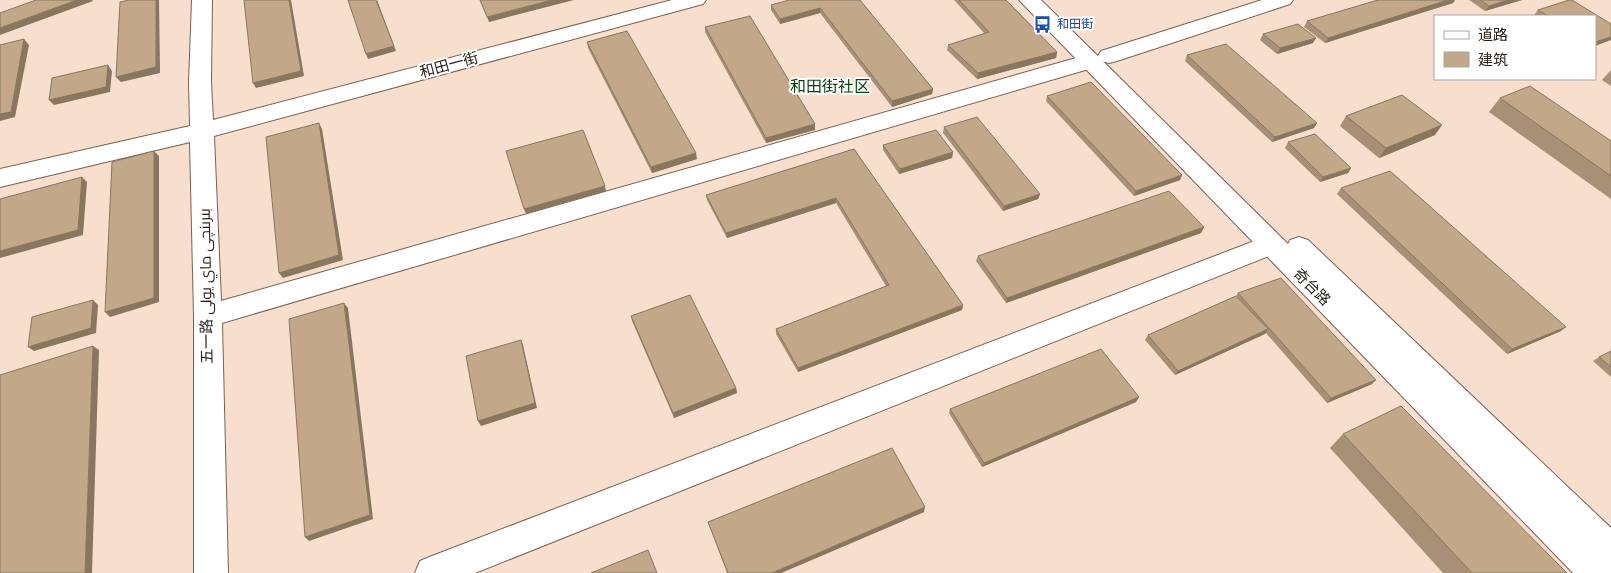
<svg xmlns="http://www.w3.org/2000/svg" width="1611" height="573" viewBox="0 0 1611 573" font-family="'Roboto Serif',Cairo,'Noto Sans SC',serif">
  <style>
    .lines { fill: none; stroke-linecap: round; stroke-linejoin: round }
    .street-casing { stroke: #786253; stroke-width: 2 }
    .secondary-casing { stroke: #786253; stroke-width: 2 }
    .street { fill: #fff; fill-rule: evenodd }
    .secondary { fill: #fff; fill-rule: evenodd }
    .wall { fill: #a79075 }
    .shaded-wall { fill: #88765f }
    .building { fill: #c2a888; stroke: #88765f }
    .labels { text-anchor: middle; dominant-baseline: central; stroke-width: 4; stroke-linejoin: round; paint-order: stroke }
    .far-transit-label { font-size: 12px; fill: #164399; stroke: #fff; text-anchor: start }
    .street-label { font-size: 15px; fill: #271e18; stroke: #fff }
    .neighbourhood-label { font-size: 16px; fill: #07430f; stroke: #fff }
  </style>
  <rect width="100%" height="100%" fill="#f7decd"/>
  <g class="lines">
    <defs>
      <path id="street" d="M192 0H212L211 82 213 120 672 0H706L703 4 214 136 221 301 1083 56 1091 54 1098 56 1101 51 1262 0H1293L1290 4 1117 61 1109 63 1102 61 1099 66 222 323 228 573H194V316L190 142 0 187V169L190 126 189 82Z
        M1270 235 1279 238 1283 245 1279 252 475 573H415L420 561 432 556Z"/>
      <path id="secondary" d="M1019 0H1041L1288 244 1290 240 1299 237 1308 240 1611 528V573H1573Z"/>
    </defs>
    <use href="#street" class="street-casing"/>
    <use href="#secondary" class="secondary-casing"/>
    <use href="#street" class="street"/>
    <use href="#secondary" class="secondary"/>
  </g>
  <path class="wall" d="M860 0 933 89 932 94 892 107 820 13 780 24 771 10V5Z
    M954 0H1006L1057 52 1056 58 977 79 947 50 948 45 985 34Z
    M1378 0H1455L1453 3 1325 43 1304 27 1307 21Z
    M1469 0H1522L1485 11Z
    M1538 10 1595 16H1535L1534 15Z
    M705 27 815 124V130L766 143 705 32Z
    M1263 34 1313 43 1277 54 1260 40Z
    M587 42 697 159 652 173 588 48Z
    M1187 55 1317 123 1314 128 1272 142 1185 61Z
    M1611 70V86L1602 80Z
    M1047 96 1182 175 1180 180 1134 196 1046 101Z
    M1500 98 1611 141V199L1489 112Z
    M1346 116 1435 135 1379 158 1340 126Z
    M944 127 1040 194 1038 199 1003 211 943 133Z
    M1288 142 1351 168 1348 173 1320 182 1285 148Z
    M883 145 953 152 952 158 899 174 883 150Z
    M854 149 963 305 962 310 798 372 776 334V329L886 286 836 203 727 238 707 200 706 195Z
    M1341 188 1561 331 1507 354 1337 194Z
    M1204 227 1201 233 1006 303 976 261 978 256Z
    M1238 293 1372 384 1327 403 1266 333 1175 375 1145 340 1148 335 1236 296Z
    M631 316 736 388 737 393 674 418 632 321Z
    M1611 351V377L1593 361 1599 357Z
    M1139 397 1136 402 982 467 949 413 950 409Z
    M1343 434 1567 573H1443L1330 448Z
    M924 512 781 573H727L708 522Z"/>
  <path class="shaded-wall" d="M77 0H92L93 1 0 35V28Z
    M156 0H159L160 73 121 82 116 77Z
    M289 0H291L304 76 256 88 253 83Z
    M377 0 396 51 368 59 366 54Z
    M552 0H574L489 22 487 17Z
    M1448 0H1455L1453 3 1325 43 1328 38Z
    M1508 0H1522L1485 11 1489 6Z
    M820 8V13L780 24V19Z
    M1611 37V40L1595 46V42Z
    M1316 38 1313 43 1277 54 1280 48Z
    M24 39 29 45 15 117 0 121V114Z
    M1057 52 1056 58 977 79 978 73Z
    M108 65 112 71 110 92 54 105 49 100Z
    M933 89 932 94 892 107V101Z
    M319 123 322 129 343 260 283 278 279 273Z
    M1317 123 1314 128 1272 142 1275 137Z
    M815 124V130L766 143V138Z
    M1442 125 1435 135 1379 158 1386 148Z
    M154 151 159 156V302L110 317 105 312Z
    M953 152 952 158 899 174 900 169Z
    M696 153 697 159 652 173 651 167Z
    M1351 168 1348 173 1320 182 1323 177Z
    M1182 175 1180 180 1134 196 1136 191Z
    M82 177 87 182 83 235 0 258V251Z
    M605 186 606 191 526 214 524 209Z
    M1040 194 1038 199 1003 211 1004 206Z
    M836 198V203L727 238 726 233Z
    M1204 227 1201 233 1006 303 1007 298Z
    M93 300 98 305 96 333 34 351 28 347Z
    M344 303 348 308 373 519 309 541 305 537Z
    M963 305 962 310 798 372V368Z
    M1566 327 1561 331 1507 354 1512 349Z
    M1268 329 1265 334 1175 375 1178 371Z
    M521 340 523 345 537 408 481 426 478 421Z
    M93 346 99 350 92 573H85Z
    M1376 380 1372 384 1327 403 1331 398Z
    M736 388 737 393 674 418 673 413Z
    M1139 397 1136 402 982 467 984 463Z
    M925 507 924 512 781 573H772Z"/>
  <path class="building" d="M36 0H77L0 28V13Z
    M129 0H156V67L116 77 120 2Z
    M244 0H289L301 71 253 83Z
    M348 0H376L394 46 366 54Z
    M480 0H552L487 17Z
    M789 0H860L933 89 892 101 820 8 780 19 771 5Z
    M959 0H1006L1057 52 978 73 948 45 989 32Z
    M1378 0H1448L1328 38 1307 21Z
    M1480 0H1508L1489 6Z
    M1569 0H1572L1611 24V37L1595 42V16H1548L1538 10Z
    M750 16 815 124 766 138 705 27Z
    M1298 24 1316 38 1280 48 1263 34Z
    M627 31 696 153 651 167 587 42Z
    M24 39 11 112 0 114V45Z
    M1226 44 1317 123 1275 137 1187 55Z
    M108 65 106 87 49 100 52 78Z
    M1091 82 1182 175 1136 191 1047 96Z
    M1530 86 1611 141V176L1500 98Z
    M1402 95 1442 125 1386 148 1346 116Z
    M977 117 1040 194 1004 206 944 127Z
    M319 123 339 255 279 273 266 137Z
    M583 130 605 186 524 209 506 151Z
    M936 130 953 152 900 169 883 145Z
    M1315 134 1351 168 1323 177 1288 142Z
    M854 149 963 305 798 368 776 329 889 285 836 198 726 233 706 195Z
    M154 151V298L105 312 112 162Z
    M1390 171 1566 327 1512 349 1341 188Z
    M82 177 78 230 0 251V199Z
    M1169 191 1204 227 1007 298 978 256Z
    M1281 278 1376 380 1331 398 1238 293Z
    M690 295 736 388 673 413 631 316Z
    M1236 296 1268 329 1178 371 1148 335Z
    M93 300 91 328 28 347 32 317Z
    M344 303 370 515 305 537 289 319Z
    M521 340 535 403 478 421 466 356Z
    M93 346 85 573H0V375Z
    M1101 349 1139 397 984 463 950 409Z
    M1611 351V367L1599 357Z
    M1401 406 1567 573H1472L1343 434Z
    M892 448 925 507 772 573H728L708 522Z
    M648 550 657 573H591Z"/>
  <defs>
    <symbol id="bus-bare" viewBox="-9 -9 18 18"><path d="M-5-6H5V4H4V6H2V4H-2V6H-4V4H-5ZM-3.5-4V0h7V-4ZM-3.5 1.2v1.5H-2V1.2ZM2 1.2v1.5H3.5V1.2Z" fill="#1a4fb4" stroke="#fff" stroke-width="2.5" paint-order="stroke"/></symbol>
  </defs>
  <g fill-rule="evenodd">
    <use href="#bus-bare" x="1030" y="12" width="25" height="25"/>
  </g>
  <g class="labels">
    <g class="far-transit-label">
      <text x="1057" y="24">和田街</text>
    </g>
    <g class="street-label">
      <text transform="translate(449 65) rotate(-15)">和田一街</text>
      <text transform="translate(206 286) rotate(-91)">五一路 بىرىنچى ماي يولى</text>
      <text transform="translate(1312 287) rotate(45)">奇台路</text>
    </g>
    <g class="neighbourhood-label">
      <text x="830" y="86">和田街社区</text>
    </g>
  </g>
  <rect x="1434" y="15" width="162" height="65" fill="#ffffff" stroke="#a9a5a3"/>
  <rect x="1444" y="31" width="25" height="8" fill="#ffffff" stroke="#a9a5a3"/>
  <text x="1478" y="40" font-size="15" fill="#271e18">道路</text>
  <rect x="1444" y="52" width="25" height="15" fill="#c2a888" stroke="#a9a5a3"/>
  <text x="1478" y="65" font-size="15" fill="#271e18">建筑</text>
</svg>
